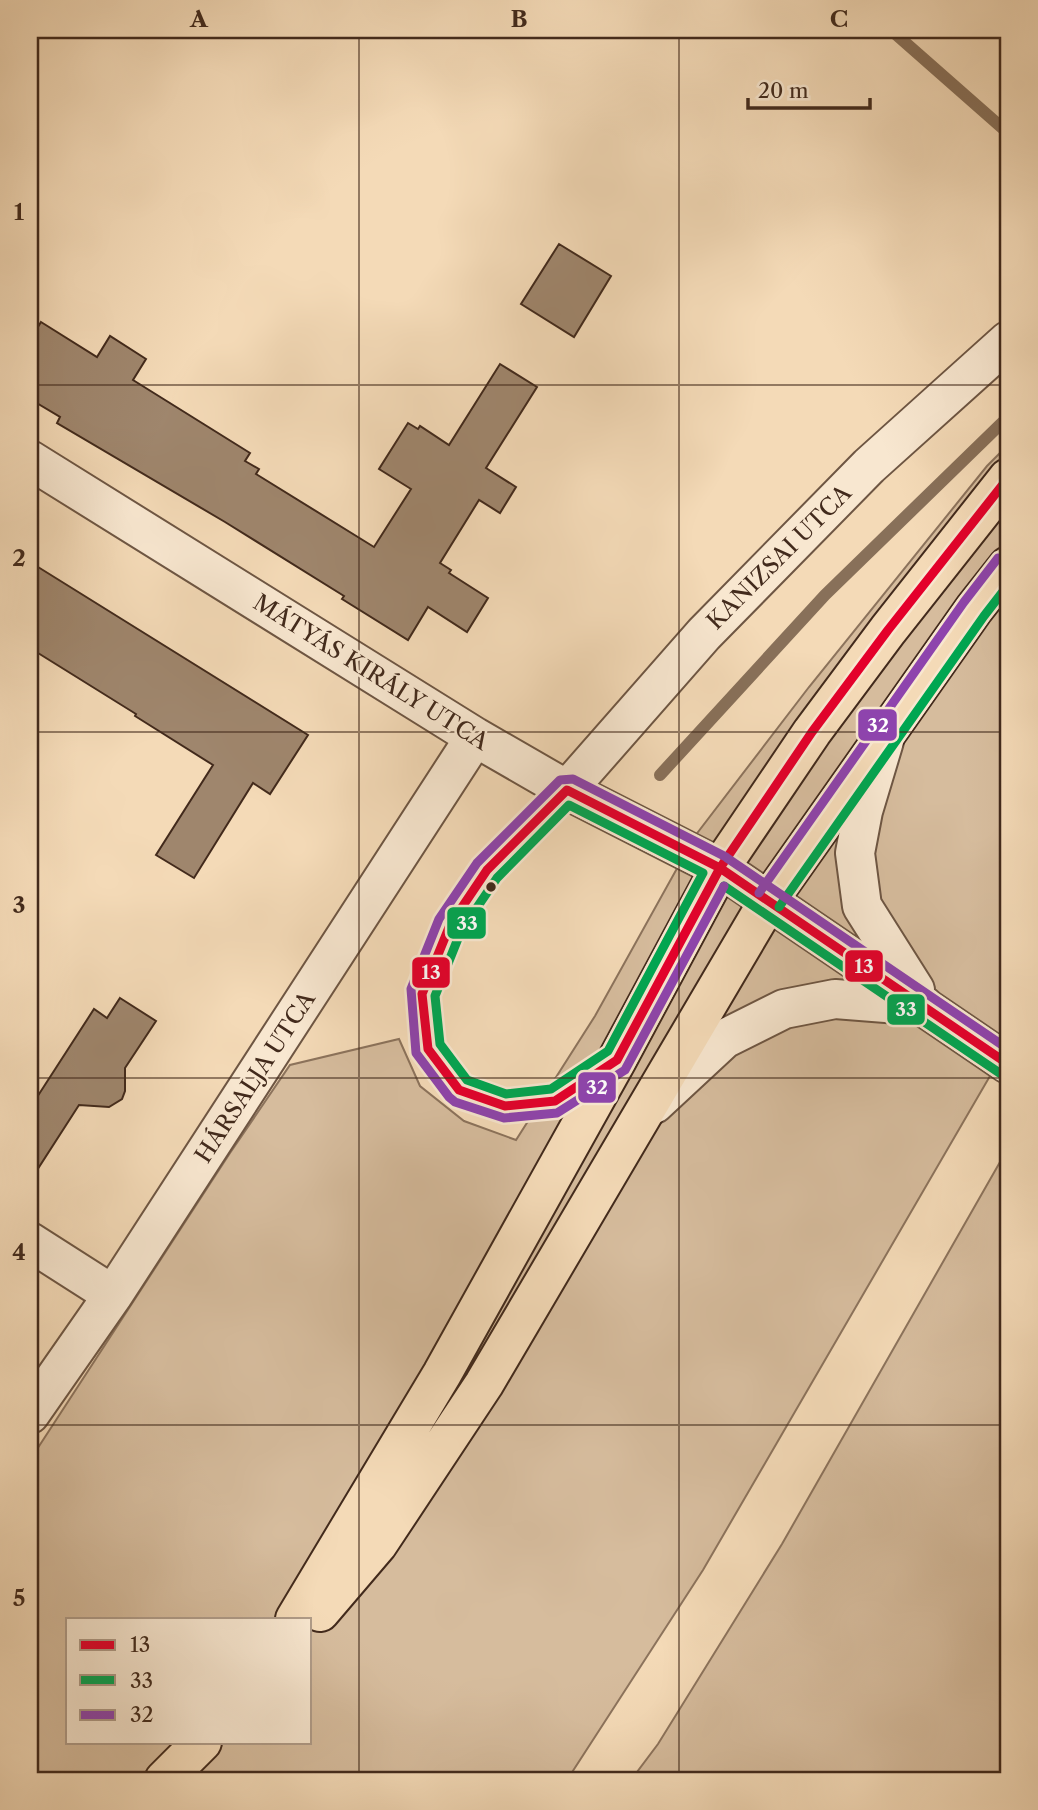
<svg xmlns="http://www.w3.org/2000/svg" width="1038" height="1810" viewBox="0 0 1038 1810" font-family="'Libre Caslon Text',serif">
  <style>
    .green { fill: #d6bc9d; stroke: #8c735c; stroke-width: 2; fill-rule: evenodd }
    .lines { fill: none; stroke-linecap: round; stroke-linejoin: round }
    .stream { stroke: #887059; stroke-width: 12 }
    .building { fill: #9f866d; stroke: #422a1c; stroke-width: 2 }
    .minor-casing { stroke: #6e5643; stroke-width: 42 }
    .major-casing { stroke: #422a1c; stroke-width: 42 }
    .minor { stroke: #f8e7d0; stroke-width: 38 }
    .major { stroke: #f4dab7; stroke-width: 38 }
    .bus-1-casing { stroke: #f8e7d0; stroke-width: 14 }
    .bus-2-casing { stroke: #f8e7d0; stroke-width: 14 }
    .bus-3-casing { stroke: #f8e7d0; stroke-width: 14 }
    .bus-1 { stroke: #e4002b; stroke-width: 9 }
    .bus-2 { stroke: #00a651; stroke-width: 9 }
    .bus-3 { stroke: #8e44ad; stroke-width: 9 }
    .grid { fill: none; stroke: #422a1c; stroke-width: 2; stroke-opacity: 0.55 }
    .bus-dot { fill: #422a1c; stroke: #f8e7d0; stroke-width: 2.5 }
    .labels { text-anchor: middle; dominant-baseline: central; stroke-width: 5; stroke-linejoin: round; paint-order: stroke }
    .street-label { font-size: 23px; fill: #422a1c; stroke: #f8e7d0 }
    .line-badge { stroke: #f8e7d0; stroke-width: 2.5 }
    .badge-label { font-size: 19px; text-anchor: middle; font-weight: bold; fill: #fff }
    .neatline { fill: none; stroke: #422a1c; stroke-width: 2.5 }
    .grid-label { font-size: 23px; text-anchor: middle; font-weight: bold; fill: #422a1c }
  </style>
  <rect width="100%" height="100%" fill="#f4dab7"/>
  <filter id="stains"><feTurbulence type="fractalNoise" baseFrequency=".00286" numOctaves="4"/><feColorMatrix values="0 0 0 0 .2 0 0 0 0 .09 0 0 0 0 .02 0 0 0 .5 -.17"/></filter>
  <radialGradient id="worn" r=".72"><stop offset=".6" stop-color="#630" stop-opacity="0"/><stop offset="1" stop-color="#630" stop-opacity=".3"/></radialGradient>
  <path class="green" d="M1008 445V1045L703 1570 567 1780H30V1460L230 1153 290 1065 399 1039 420 1086 464 1121 516 1140 595 1016 695 836 809 687 987 466ZM68 1619H310V1742H68Z
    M1008 1148V1780H631L658 1744 782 1544Z"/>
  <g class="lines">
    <path class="stream" d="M891 30 1008 133
      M660 775 825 595 1008 417"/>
  </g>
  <path class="building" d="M559 244 611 276 574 337 521 304Z
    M41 322 97 357 110 336 146 359 133 380 250 453 245 461 259 469 256 474 374 547 411 489 379 469 408 423 418 429 420 426 449 445 500 364 537 387 486 468 516 487 500 513 479 500 440 563 451 570 449 573 488 598 467 632 428 607 408 640 342 599 344 596 225 522 57 423 60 417 30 399V340Z
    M30 562 308 735 270 794 253 783 194 878 156 855 213 765 135 716 136 714 30 648Z
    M120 998 156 1021 125 1068V1091L122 1099 109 1107 79 1105 30 1181V1108L94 1009 107 1018Z"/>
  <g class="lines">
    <defs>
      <path id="minor" d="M30 460 475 737 567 790 720 868 1008 1064
        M884 741 863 811 855 853 862 906 915 990
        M567 790 704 634 869 466 1008 341
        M654 1104 724 1039 784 1009 835 999 924 1006
        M30 1242 113 1295
        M30 1414 113 1295 475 737"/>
      <path id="major" d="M320 1612 378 1544 484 1384 769 900 974 609 1008 566
        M295 1619 442 1374 617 1060 720 868 812 732 888 630 1008 478
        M164 1780 202 1742"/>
    </defs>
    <use href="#minor" class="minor-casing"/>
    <use href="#major" class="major-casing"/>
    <use href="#minor" class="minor"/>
    <use href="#major" class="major"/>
    <defs>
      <path id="bus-1" d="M567 790 720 868 617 1060 555 1101 505 1106 459 1090 428 1049 422 994 450 925 487 870Z
        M720 868 1008 1064
        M720 868 812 732 888 630 1008 478"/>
      <path id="bus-2" d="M569 805 703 873 608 1051 551 1089 506 1094 467 1080 440 1044 435 996 461 931 497 878Z
        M724 886 1001 1074
        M779 907 984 616 1008 585"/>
      <path id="bus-3" d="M727 858 1008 1049
        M724 886 625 1070 557 1113 504 1118 455 1102 449 1097 416 1053 411 989 439 919 477 863 560 780 573 779 726 857
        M759 893 964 602 998 558"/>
    </defs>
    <use href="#bus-1" class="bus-1-casing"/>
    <use href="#bus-2" class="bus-2-casing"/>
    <use href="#bus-3" class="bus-3-casing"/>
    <use href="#bus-1" class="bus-1"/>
    <use href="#bus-2" class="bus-2"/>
    <use href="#bus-3" class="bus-3"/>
  </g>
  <path class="grid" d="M359 30V1780M679 30V1780M30 385H1008M30 732H1008M30 1078H1008M30 1425H1008"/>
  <circle class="bus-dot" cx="491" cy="887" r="6"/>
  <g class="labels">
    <g class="street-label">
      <text transform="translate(779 557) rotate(-45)">KANIZSAI UTCA</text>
      <text transform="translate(371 672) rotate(32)">MÁTYÁS KIRÁLY UTCA</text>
      <text transform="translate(255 1077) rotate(-57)">HÁRSALJA UTCA</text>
    </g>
  </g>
  <g class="line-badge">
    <rect x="857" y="708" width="41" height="34" rx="7" fill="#8e44ad"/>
    <rect x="446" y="906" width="41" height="34" rx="7" fill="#00a651"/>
    <rect x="844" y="949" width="40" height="34" rx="7" fill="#e4002b"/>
    <rect x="411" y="956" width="40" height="33" rx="7" fill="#e4002b"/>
    <rect x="886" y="993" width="40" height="33" rx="7" fill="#00a651"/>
    <rect x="577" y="1071" width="40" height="33" rx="7" fill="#8e44ad"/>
  </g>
  <g class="badge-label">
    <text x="878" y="732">32</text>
    <text x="467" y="930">33</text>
    <text x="864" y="973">13</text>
    <text x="431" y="979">13</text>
    <text x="906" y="1016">33</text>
    <text x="597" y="1094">32</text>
  </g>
  <rect width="1038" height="1810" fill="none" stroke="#f4dab7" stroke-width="77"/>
  <rect x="66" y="1618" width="245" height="126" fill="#f8e7d0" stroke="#af9b88" stroke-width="2"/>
  <rect x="80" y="1640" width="35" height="10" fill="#e4002b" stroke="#af9b88" stroke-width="2"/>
  <text x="130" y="1652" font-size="21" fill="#422a1c">13</text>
  <rect x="80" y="1675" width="35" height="10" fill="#00a651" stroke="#af9b88" stroke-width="2"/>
  <text x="130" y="1688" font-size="21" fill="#422a1c">33</text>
  <rect x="80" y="1710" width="35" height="10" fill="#8e44ad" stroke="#af9b88" stroke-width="2"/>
  <text x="130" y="1722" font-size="21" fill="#422a1c">32</text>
  <path d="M748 98v10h122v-10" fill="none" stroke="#422a1c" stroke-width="3.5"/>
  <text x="758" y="98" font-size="21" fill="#422a1c" stroke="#f8e7d0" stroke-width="5" paint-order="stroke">20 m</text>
  <rect x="38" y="38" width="962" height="1734" class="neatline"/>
  <g class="grid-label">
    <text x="199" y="27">A</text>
    <text x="519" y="27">B</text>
    <text x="839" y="27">C</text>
    <text x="19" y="220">1</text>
    <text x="19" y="566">2</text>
    <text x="19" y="913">3</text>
    <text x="19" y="1260">4</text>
    <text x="19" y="1606">5</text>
  </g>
  <rect width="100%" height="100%" filter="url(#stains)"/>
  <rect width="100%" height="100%" fill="url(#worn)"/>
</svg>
